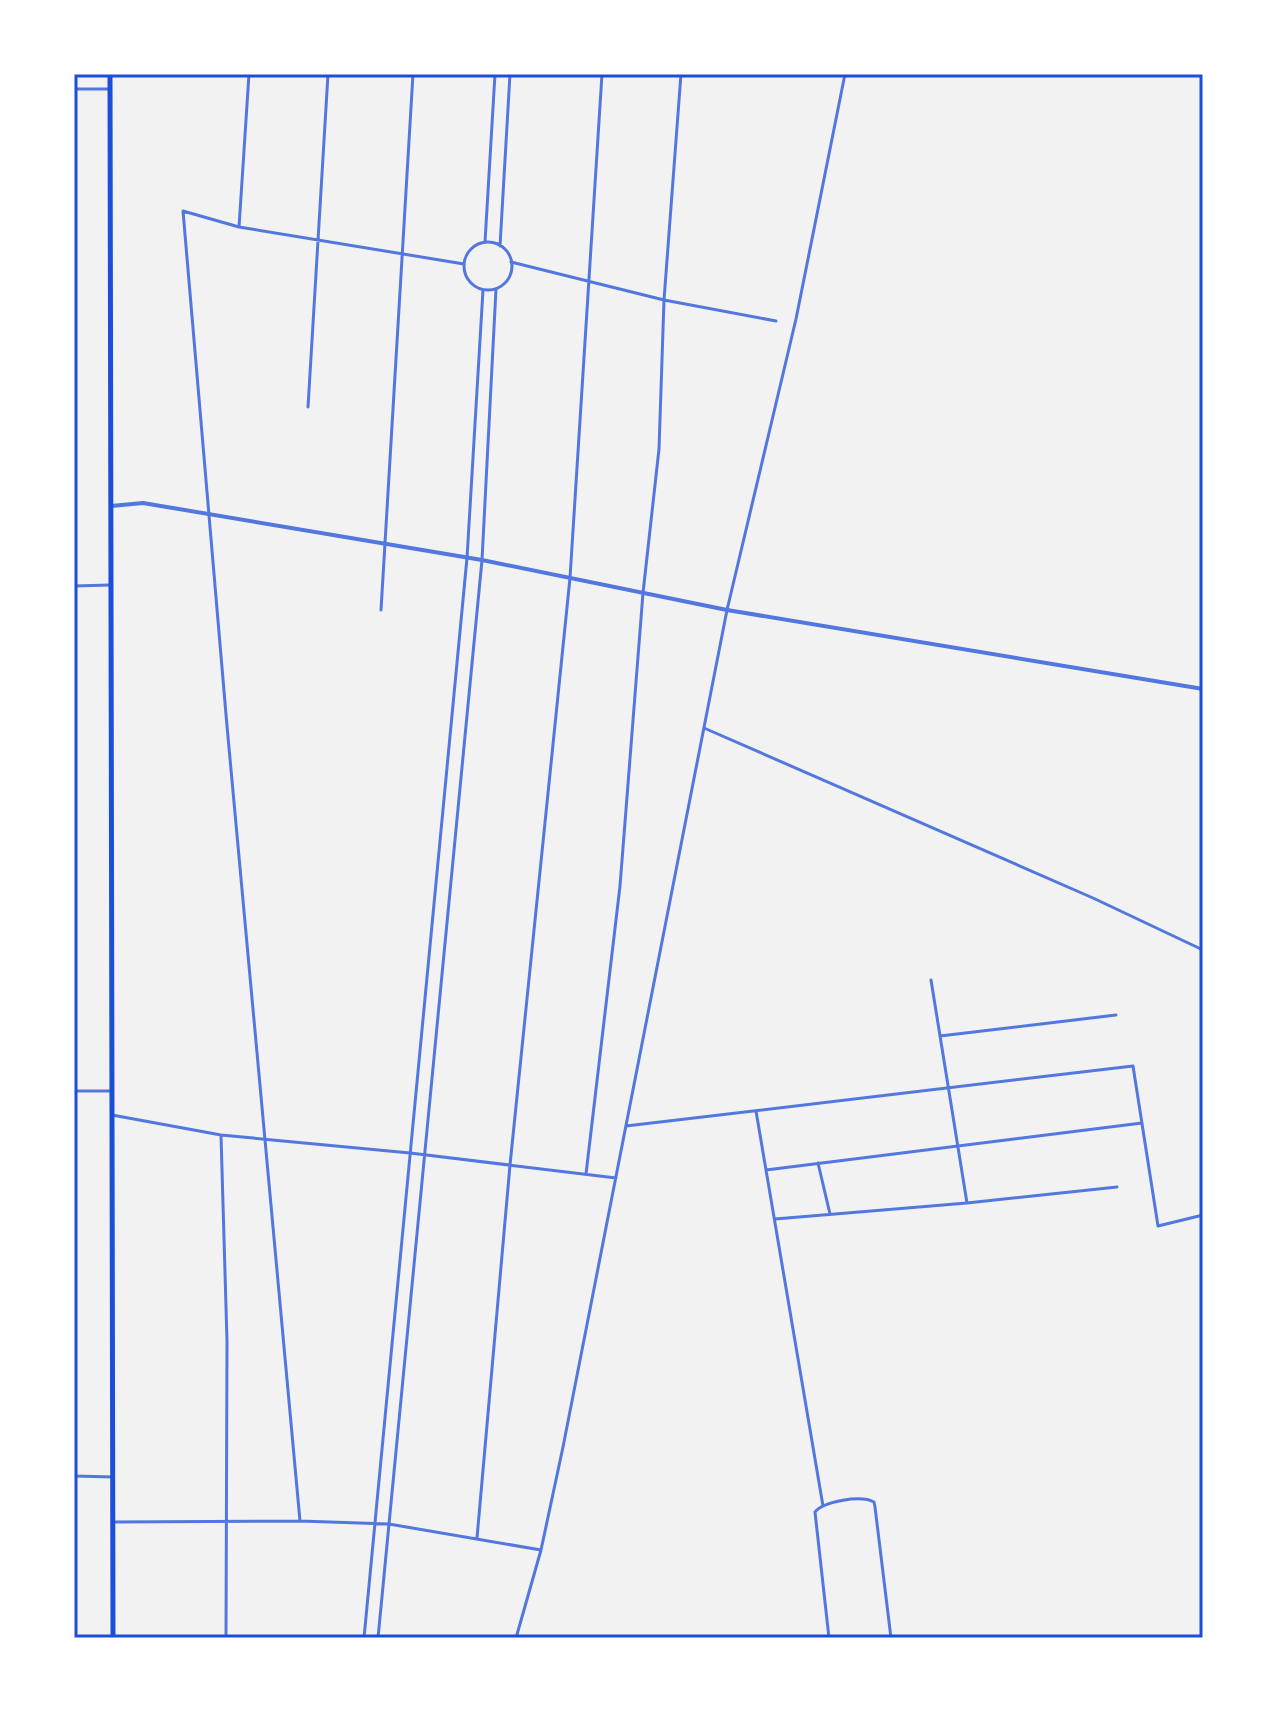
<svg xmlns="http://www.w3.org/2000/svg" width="1277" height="1712" viewBox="0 0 1277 1712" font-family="'Sofia Sans Condensed',sans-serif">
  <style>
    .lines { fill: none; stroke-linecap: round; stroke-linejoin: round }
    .minor { stroke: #5277de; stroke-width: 3 }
    .tertiary { stroke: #5277de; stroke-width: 4 }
    .trunk { stroke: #1d4ed8; stroke-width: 5 }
    .neatline { fill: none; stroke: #1d4ed8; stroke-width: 3 }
  </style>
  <rect width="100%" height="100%" fill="#f2f2f2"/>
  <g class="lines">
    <path class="minor" d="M74 89H110
      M239 227 249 74
      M485 242 495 74
      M464 266a24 24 0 1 1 48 0a24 24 0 1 1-48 0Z
      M500 246 510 74
      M511 262 664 300 776 321
      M308 407 328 74
      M74 586 111 585
      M381 610 413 74
      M704 728 1093 898 1203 950
      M931 980 967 1203
      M940 1036 1116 1015
      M74 1091H110
      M756 1111 823 1506
      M112 1115 221 1135 410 1153 616 1178
      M626 1126 1133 1066 1158 1226 1203 1215
      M221 1135 227 1341 226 1638
      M818 1163 830 1214
      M766 1170 1142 1123
      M586 1174 620 886 643 593 659 449 664 300 681 74
      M775 1219 967 1203 1117 1187
      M74 1476 113 1477
      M300 1521 227 726 183 211 239 227 464 264
      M113 1522 300 1521 389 1524 541 1550
      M477 1538 510 1165 570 578 602 74
      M364 1638 467 558 483 290
      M378 1638 482 560 496 289
      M516 1638 541 1550 563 1447 727 610 796 319 845 74
      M829 1638 815 1512C824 1501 861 1495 874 1502L875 1507 891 1638"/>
    <path class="tertiary" d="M111 506 143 503 482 560 727 610 1203 689"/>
    <path class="trunk" d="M110 74 113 1638"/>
  </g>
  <rect width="1277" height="1712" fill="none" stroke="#ffffff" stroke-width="152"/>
  <rect x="76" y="76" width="1125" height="1560" class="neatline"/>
</svg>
